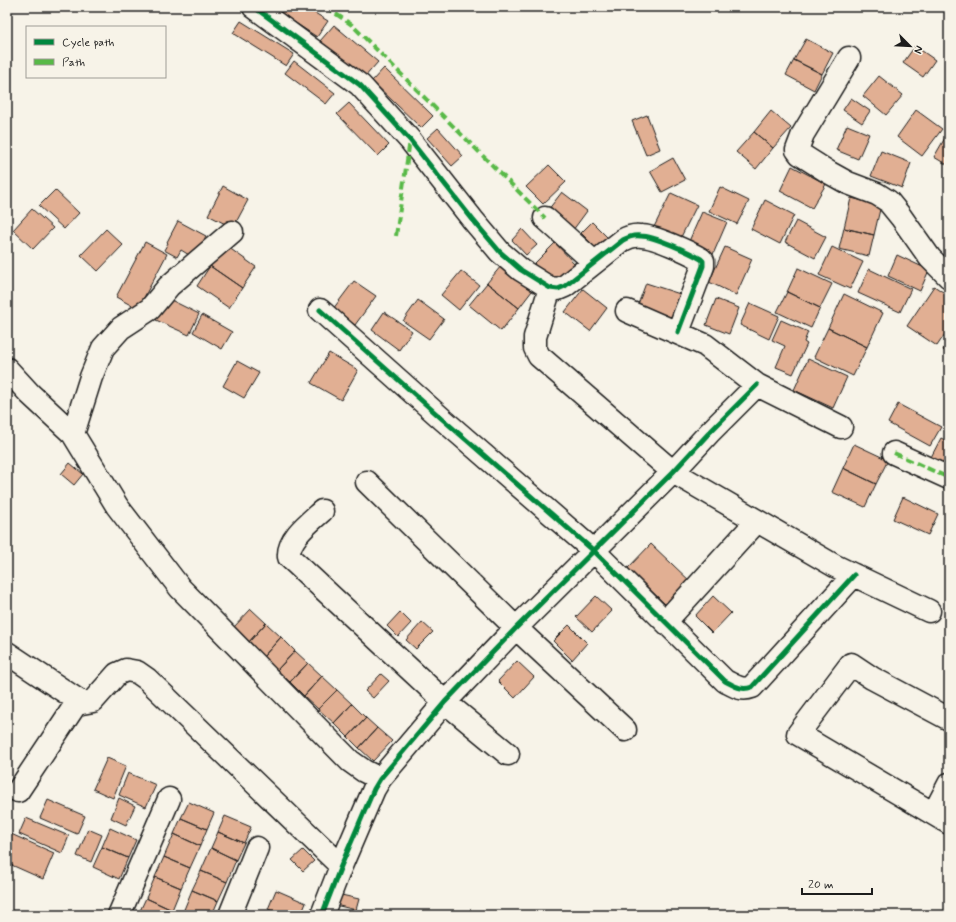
<svg xmlns="http://www.w3.org/2000/svg" width="956" height="922" viewBox="0 0 956 922" font-family="Mynerve,sans-serif">
  <style>
    .building { fill: #e1af93; stroke: #1c1c1c }
    .lines { fill: none; stroke-linecap: round; stroke-linejoin: round }
    .minor-casing { stroke: #1c1c1c; stroke-width: 25 }
    .minor { stroke: #f7f3e8; stroke-width: 22 }
    .quiet { stroke: #58b947; stroke-width: 4; stroke-dasharray: 8 4; stroke-linecap: butt }
    .cycleway-casing { stroke: #f7f3e8; stroke-width: 8 }
    .cycleway { stroke: #00873e; stroke-width: 5 }
  </style>
  <rect width="100%" height="100%" fill="#f7f3e8"/>
  <filter id="ink" filterUnits="userSpaceOnUse"><feTurbulence type="fractalNoise" baseFrequency=".025" numOctaves="2"/><feDisplacementMap in="SourceGraphic" scale="8" xChannelSelector="R" yChannelSelector="G"/><feConvolveMatrix kernelMatrix="1 2 1 2 8 2 1 2 1" color-interpolation-filters="sRGB"/></filter>
  <g filter="url(#ink)">
    <path class="building" d="M271 7H305L328 21 317 37Z
      M241 21 294 54 286 66 233 33Z
      M334 25 378 62 364 78 320 41Z
      M806 39 833 53 822 74 794 60Z
      M915 46 935 60 923 77 903 63Z
      M794 60 822 74 814 90 786 75Z
      M294 61 335 93 326 104 285 73Z
      M384 68 433 116 421 128 372 81Z
      M879 76 903 95 886 115 863 96Z
      M851 98 870 111 862 123 843 110Z
      M349 103 389 145 378 156 337 114Z
      M916 110 942 129 922 156 897 137Z
      M771 111 791 128 773 148 754 132Z
      M647 115 660 149 646 155 632 121Z
      M847 125 869 134 858 159 836 150Z
      M438 128 463 156 452 166 427 138Z
      M949 131V166L934 157Z
      M754 132 773 148 756 169 736 152Z
      M881 151 911 163 902 188 871 176Z
      M673 158 685 180 662 192 650 171Z
      M549 165 566 182 543 204 526 187Z
      M792 166 826 184 812 208 780 191Z
      M223 186 248 200 233 228 208 215Z
      M720 187 749 201 737 224 709 211Z
      M55 190 79 213 64 229 39 206Z
      M562 192 587 211 573 230 548 210Z
      M671 193 697 205 680 239 654 227Z
      M851 198 881 205 874 235 844 228Z
      M765 200 794 215 780 244 751 229Z
      M32 209 53 228 33 249 13 230Z
      M702 212 727 222 711 259 686 248Z
      M178 221 206 236 194 258 181 250 177 257 164 250 168 243 167 242Z
      M796 221 826 237 815 258 785 242Z
      M592 222 609 239 597 249 581 233Z
      M844 228 874 235 869 256 839 249Z
      M106 229 123 245 98 271 81 255Z
      M522 229 537 245 526 255 512 240Z
      M145 242 167 254 138 309 116 297Z
      M555 243 576 265 555 286 534 264Z
      M225 245 256 267 242 288 210 266Z
      M725 247 752 259 736 295 709 282Z
      M832 247 863 262 850 289 819 275Z
      M897 255 929 270 920 291 888 276Z
      M210 266 242 288 229 308 197 286Z
      M501 266 532 291 519 308 487 283Z
      M798 268 832 284 820 308 787 292Z
      M869 269 911 289 900 312 858 293Z
      M461 271 479 285 459 310 441 295Z
      M354 281 376 296 355 325 333 309Z
      M487 283 519 308 501 331 469 305Z
      M646 283 680 294 672 319 637 307Z
      M934 286 949 296V328L937 346 907 326Z
      M583 289 607 308 590 331 565 312Z
      M787 292 820 308 811 328 777 312Z
      M844 294 883 313 867 347 828 328Z
      M167 298 199 314 189 335 156 320Z
      M716 299 739 308 729 334 706 325Z
      M418 300 444 319 429 339 403 321Z
      M750 303 779 316 769 339 740 325Z
      M384 312 412 331 399 350 372 330Z
      M202 315 232 332 222 349 193 332Z
      M781 320 808 332 804 342 807 344 793 374 776 367 785 346 772 340Z
      M828 328 867 347 853 376 814 357Z
      M949 341V354L943 350Z
      M329 353 358 370 341 400 311 383Z
      M808 359 847 377 833 408 794 390Z
      M237 361 259 373 244 398 223 386Z
      M898 404 941 427 930 446 888 423Z
      M941 438 949 442V471L929 461Z
      M854 444 888 460 876 484 843 468Z
      M70 463 83 474 74 485 61 474Z
      M843 468 876 484 865 507 832 492Z
      M903 497 938 514 928 535 893 519Z
      M651 544 692 583 669 608 628 568Z
      M596 596 612 611 592 632 576 617Z
      M713 596 731 613 712 633 695 616Z
      M251 609 266 623 248 643 233 628Z
      M400 612 411 623 398 637 387 626Z
      M422 622 433 632 416 649 406 640Z
      M266 623 281 637 263 657 248 643Z
      M569 625 587 643 572 660 553 641Z
      M281 637 295 651 277 670 263 657Z
      M295 651 308 663 290 682 277 670Z
      M517 661 534 677 515 698 498 681Z
      M308 663 322 676 304 696 290 682Z
      M381 674 389 681 373 698 365 691Z
      M322 676 337 690 318 709 304 696Z
      M337 690 352 704 334 723 318 709Z
      M352 704 366 718 348 737 334 723Z
      M366 718 377 728 359 748 348 737Z
      M377 728 392 741 373 761 359 748Z
      M107 758 126 766 113 798 93 789Z
      M128 773 156 785 146 807 119 795Z
      M119 798 135 806 126 825 111 818Z
      M48 800 85 816 77 834 40 818Z
      M189 802 214 813 207 829 181 818Z
      M225 816 251 827 244 843 218 832Z
      M26 818 69 836 62 853 19 834Z
      M181 818 207 829 200 846 174 834Z
      M110 828 136 840 128 858 102 847Z
      M88 829 102 835 91 862 77 856Z
      M218 832 244 843 236 860 211 848Z
      M11 834 54 853 43 879 7 863V843Z
      M174 834 200 846 190 868 164 857Z
      M102 847 128 858 119 879 93 867Z
      M211 848 236 860 227 882 201 871Z
      M303 850 314 861 303 871 292 860Z
      M164 857 190 868 181 888 155 877Z
      M201 871 227 882 218 901 192 890Z
      M155 877 181 888 172 910 146 898Z
      M192 890 218 901 212 915H190L183 912Z
      M276 890 306 903 301 915H281L268 909Z
      M337 894 359 899 356 910 335 905Z
      M146 898 172 910 169 915H138Z
      M183 912 190 915H181Z"/>
    <g class="lines">
      <defs>
        <path id="minor" d="M254 7 360 85 410 140 473 220 500 252 521 270 550 288 558 289 565 286 623 240C628 237 635 235 641 236 654 236 689 252 701 259L703 261V266L678 332
          M849 58 803 134 797 150 800 154 830 173 848 183 877 194 888 201 901 217 930 258 949 277
          M545 218 594 262
          M550 288 535 337V348L539 356 673 472 835 566 929 611
          M320 310 440 417 594 551 725 681C735 686 741 691 752 687L854 575
          M627 311 705 345 757 385 841 427
          M7 369 30 394 73 434 117 506 180 588 350 761 364 771 380 779
          M73 434 91 377 103 348 121 328 150 309 169 286 232 232
          M894 453 949 478
          M367 482 516 628 625 730
          M322 511C310 522 287 539 289 557L445 702 508 754
          M666 621 757 521
          M7 653 82 703 93 701 117 674 126 670 137 672 147 679 341 866
          M949 719 872 678 851 664 798 734 949 823
          M18 791 78 701
          M934 813 949 784
          M119 915 169 799
          M230 915 257 848
          M322 915 341 866 374 789 380 779 445 702 516 628 673 472 709 433 757 385"/>
      </defs>
      <use href="#minor" class="minor-casing"/>
      <use href="#minor" class="minor"/>
      <path class="quiet" d="M326 7 352 25 545 218
        M396 236 410 140
        M894 453 949 478"/>
      <defs>
        <path id="cycleway" d="M254 7 360 85 410 140 473 220 500 252 521 270 550 288 558 289 565 286 623 240C628 237 635 235 641 236 654 236 689 252 701 259L703 261V266L678 332
          M320 310 440 417 594 551 725 681C735 686 741 691 752 687L854 575
          M322 915 341 866 374 789 380 779 445 702 516 628 673 472 709 433 757 385"/>
      </defs>
      <use href="#cycleway" class="cycleway-casing"/>
      <use href="#cycleway" class="cycleway"/>
    </g>
  </g>
  <rect width="956" height="922" fill="none" stroke="#f7f3e8" stroke-width="24"/>
  <rect x="12" y="12" width="932" height="898" fill="none" stroke="#1c1c1c" stroke-width="1.5" filter="url(#ink)"/>
  <rect x="26" y="26" width="140" height="52" fill="#f7f3e8" stroke="#9f9d96"/>
  <rect x="34" y="39" width="20" height="6" fill="#00873e" stroke="#9f9d96"/>
  <text x="62" y="46" font-size="12" fill="#1c1c1c">Cycle path</text>
  <rect x="34" y="59" width="20" height="6" fill="#58b947" stroke="#9f9d96"/>
  <text x="62" y="66" font-size="12" fill="#1c1c1c">Path</text>
  <g transform="translate(910 46) rotate(114)" stroke="#f7f3e8" stroke-width="3" paint-order="stroke">
  <path d="M0-3L7 15L0 10L-7 15Z" fill="#1c1c1c"/>
  <text y="-6" font-size="11" font-weight="bold" text-anchor="middle" fill="#1c1c1c">N</text>
  </g>
  <path d="M802 888v6h70v-6" fill="none" stroke="#1c1c1c" stroke-width="2"/>
  <text x="808" y="888" font-size="12" fill="#1c1c1c" stroke="#f7f3e8" stroke-width="3" paint-order="stroke">20 m</text>
</svg>
